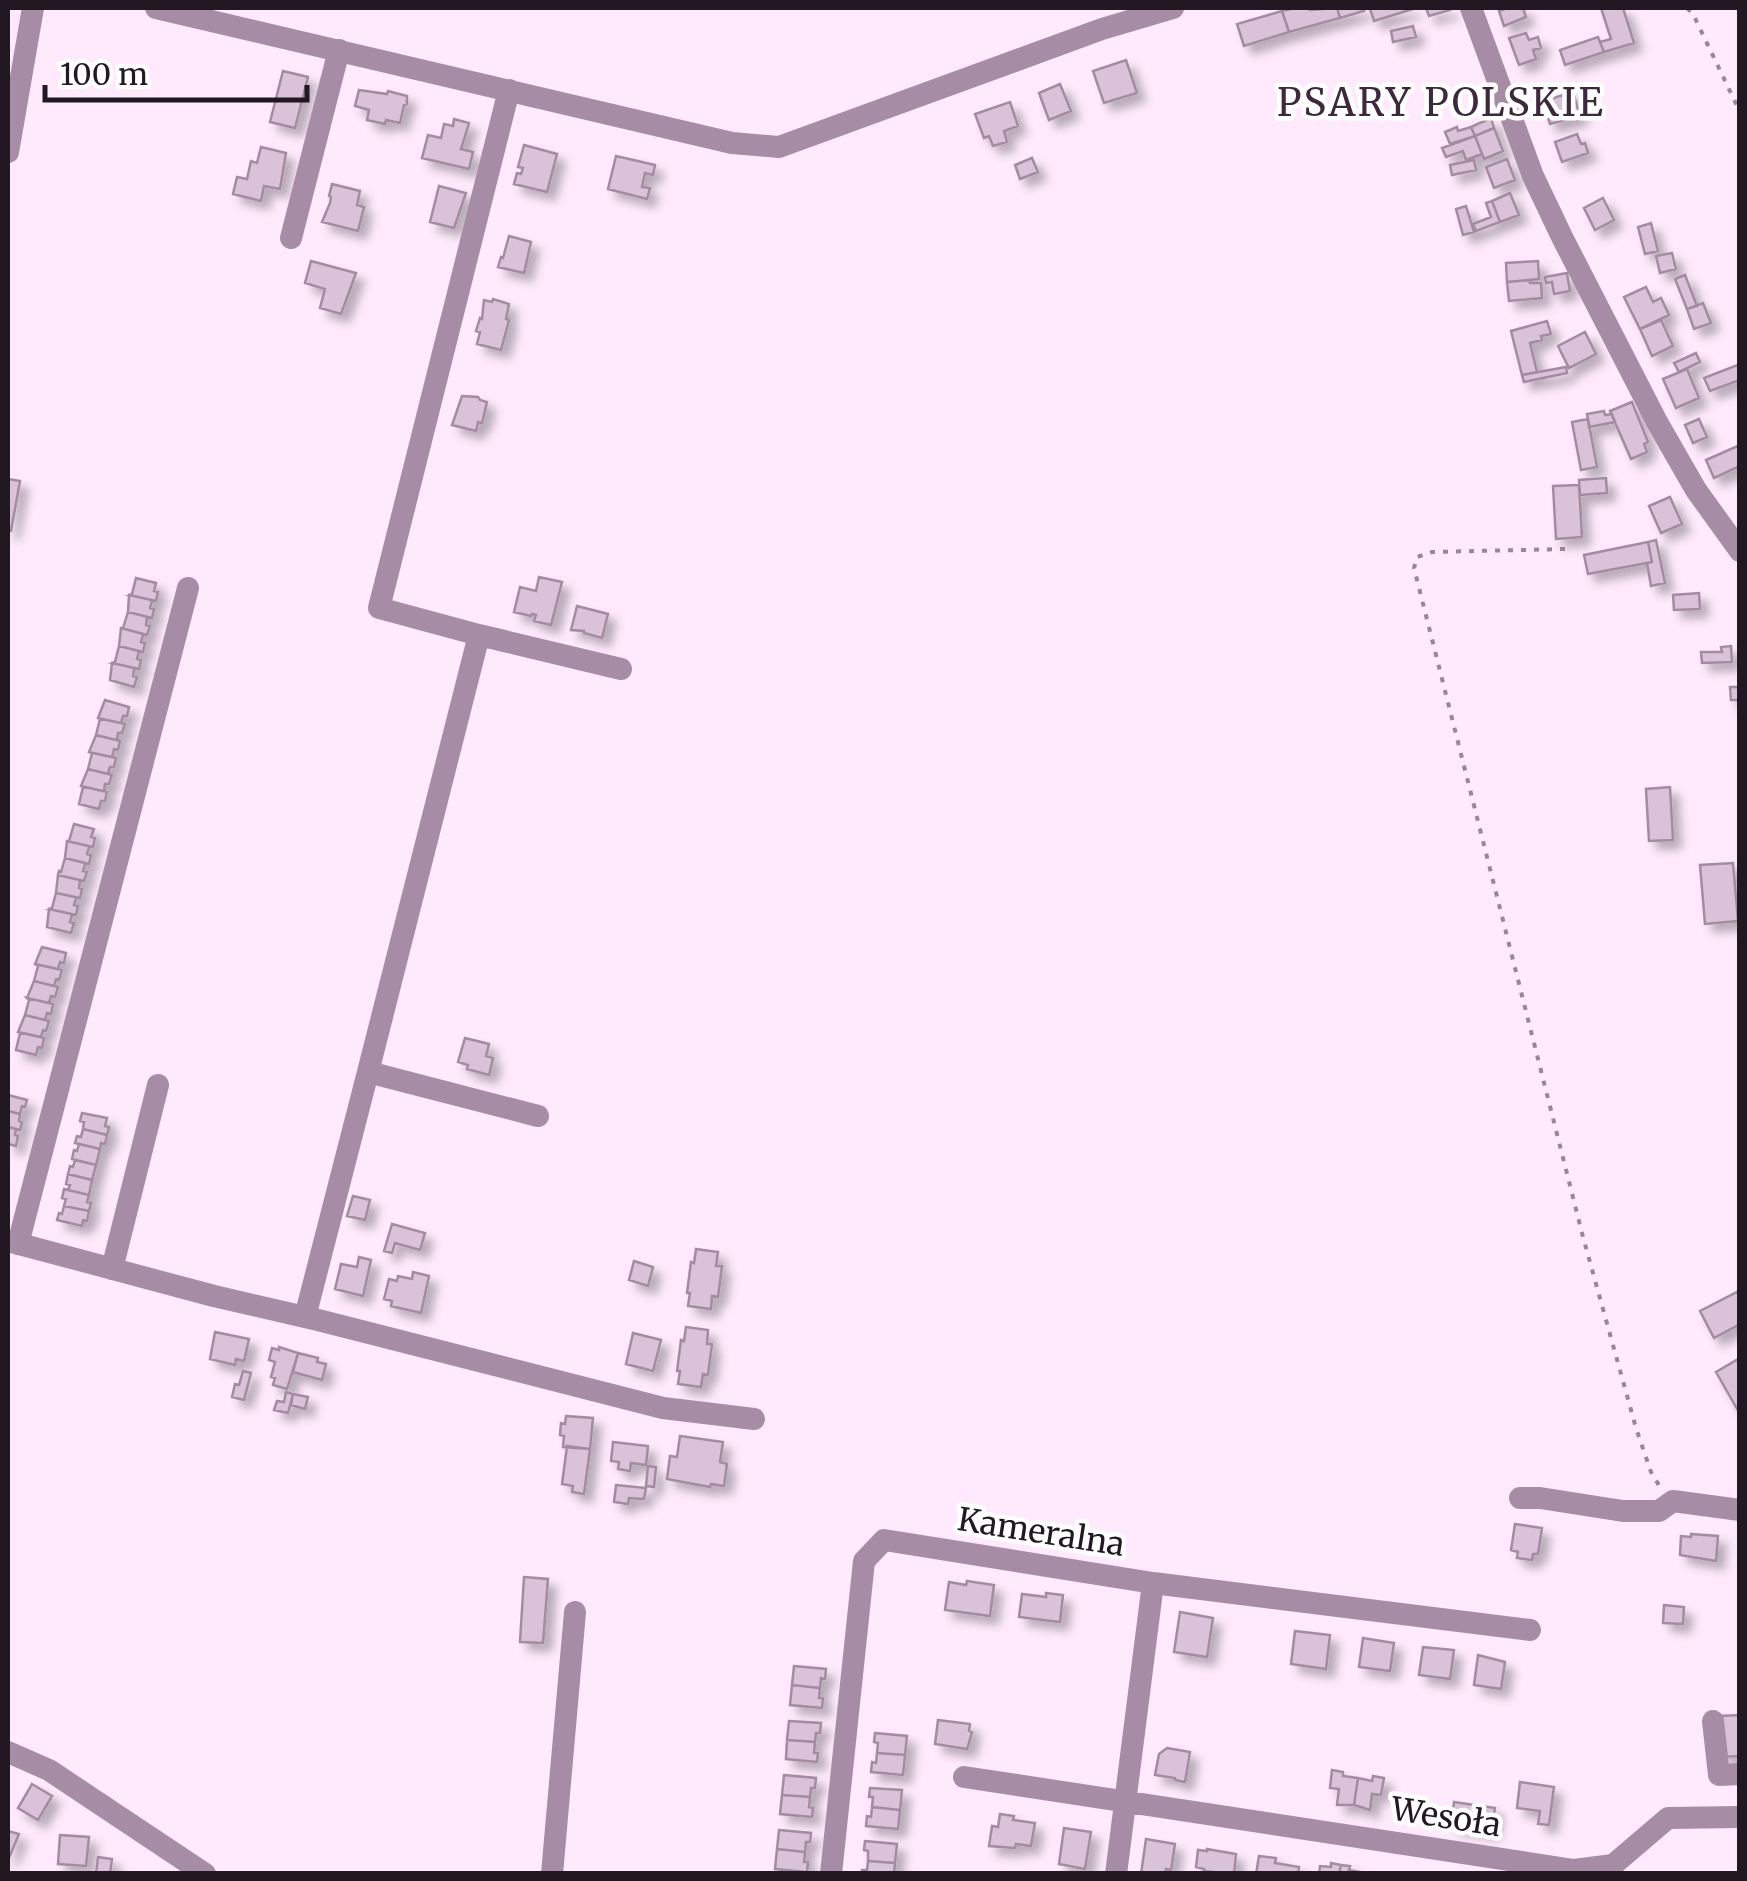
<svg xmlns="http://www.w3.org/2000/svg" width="1747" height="1881" viewBox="0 0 1747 1881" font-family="Merriweather,serif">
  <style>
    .building { fill: #dac2d9; stroke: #a38ca1; stroke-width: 2.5; filter: url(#shadow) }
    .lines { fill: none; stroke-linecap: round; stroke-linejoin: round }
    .path { stroke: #968795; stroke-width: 4; stroke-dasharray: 5 8; stroke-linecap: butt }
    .minor { stroke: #a68ca5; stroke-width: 22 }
    .labels { text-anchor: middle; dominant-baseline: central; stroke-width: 9; stroke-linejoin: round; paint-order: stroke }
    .street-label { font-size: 32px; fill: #211821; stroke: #fff }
    .quarter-label { font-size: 38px; letter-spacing: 2.5px; fill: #3c293b; stroke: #fff }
  </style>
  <defs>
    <filter id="shadow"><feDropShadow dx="8" dy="8" stdDeviation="5" flood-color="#0004"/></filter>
  </defs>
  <rect width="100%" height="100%" fill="#feeafc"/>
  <path class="building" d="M1295 8H1310V10L1337 8 1340 18 1289 32 1282 11Z
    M1337 8H1363L1364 11 1340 18Z
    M1376 8H1413V9L1374 21 1370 9Z
    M1426 8H1449L1450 10 1429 16Z
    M1508 8H1523L1526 17 1504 26 1499 11Z
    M1601 8H1623L1634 43 1604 52 1600 42 1611 39Z
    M1282 11 1289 32 1244 46 1237 24Z
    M1413 26 1416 37 1393 42 1391 31Z
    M1526 33 1529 40 1538 37 1541 48 1533 50 1536 59 1519 65 1509 38Z
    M1598 37 1604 52 1565 65 1560 50Z
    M1126 60 1137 93 1104 103 1093 71Z
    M283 71 308 77 295 128 270 122Z
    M1060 84 1071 111 1049 120 1039 93Z
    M359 90 387 94 388 91 407 96V104L404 105 400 123 386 120 385 124 367 120 369 110 355 106Z
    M1573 92 1580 116 1550 124 1543 101Z
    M1010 102 1018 126 1004 131 1007 142 993 146 989 136 984 138 975 114Z
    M1491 118 1494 128 1475 136 1471 127Z
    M454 119 469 123 461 149 473 152 469 169 422 158 428 135 441 138 444 124 453 126Z
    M1457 127 1458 131 1471 127 1475 136 1450 144 1445 132Z
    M1494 128 1503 151 1484 159 1475 136Z
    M1577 134 1581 144 1585 143 1588 153 1562 162 1555 142Z
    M1475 136 1482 154 1466 160 1463 151 1446 157 1442 148Z
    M524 145 557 154 547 192 514 184 517 173 521 174 523 168 518 167Z
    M261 147 286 153 280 189 264 186 261 201 233 194 237 177 247 179 251 161 257 163Z
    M616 156 655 165 653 175 645 173 642 187 650 188 647 199 608 189Z
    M1032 158 1038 172 1020 179 1015 165Z
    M1507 159 1515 180 1494 188 1486 167Z
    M1474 160 1476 170 1452 175 1450 165Z
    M332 184 360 191 357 205 364 207 358 231 322 222 330 203 331 197 329 196Z
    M439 186 466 193 454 228 430 222Z
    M1510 193 1519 215 1500 222 1492 201Z
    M1603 198 1614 220 1595 230 1584 208Z
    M1492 201 1500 222 1476 231 1473 224 1491 217 1486 203Z
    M1466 206 1474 232 1463 235 1456 209Z
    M1651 223 1658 251 1645 254 1638 227Z
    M509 236 531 242 524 273 498 267 501 257 503 258Z
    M1672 253 1676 269 1660 273 1656 256Z
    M311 261 356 273 341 314 320 308 325 289 305 283Z
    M1538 261 1539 279 1507 282 1506 263Z
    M1567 273 1570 291 1554 294 1552 282 1546 283 1545 277Z
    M1685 275 1697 306 1687 309 1675 279Z
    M1530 280V283H1541L1542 298 1509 301 1507 282Z
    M1646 287 1653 302 1661 298 1669 315 1640 329 1624 297Z
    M493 299 509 304 506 319 509 320 501 350 477 344 480 332 476 331 480 318 482 319 484 300 492 302Z
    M1703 303 1711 323 1694 329 1687 309Z
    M1661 320 1673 346 1652 356 1640 329Z
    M1547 321 1551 334 1541 336 1542 340 1530 343 1537 372 1522 375 1511 331Z
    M1585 332 1596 354 1569 368 1558 346Z
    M1696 353 1700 362 1679 372 1674 363Z
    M1740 364V380L1710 391 1704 378Z
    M1566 367 1567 373 1524 382 1522 375Z
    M1687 369 1699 398 1676 408 1663 379Z
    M462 396 478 397 480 400 487 402 482 423 478 422 476 431 452 425Z
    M1632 402 1648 442 1644 444 1647 452 1631 459 1610 411Z
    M1604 411 1605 415 1612 414 1615 422 1589 427 1587 414Z
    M1588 419 1597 467 1581 470 1572 422Z
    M1699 419 1707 437 1693 443 1685 425Z
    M1740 445V466L1714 478 1706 460Z
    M1606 478 1607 493 1580 495 1579 480Z
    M8 479 20 481 11 531H8Z
    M1579 485 1582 537 1556 539 1553 486Z
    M1670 497 1682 524 1661 533 1649 506Z
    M1656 540 1665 583 1651 586 1647 563 1652 562 1648 542Z
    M1648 542 1652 562 1588 574 1584 555Z
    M539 577 562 582 551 625 534 621 536 615 532 614 531 616 514 612 520 587 536 591Z
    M136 578 156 583 154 591 158 592 156 601 129 595 132 594Z
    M1699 593 1700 609 1674 610 1673 595Z
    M129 595 156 601H152L150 608 154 609 152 618 128 612Z
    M577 606 608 614 602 638 584 633V631L571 630Z
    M128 612 152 618 147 617 146 625 150 626 147 635 121 628H123Z
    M121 628 147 635H143L141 642 145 643 143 652 119 646Z
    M119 646 143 652 139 651 137 659 141 660 139 669 112 663 115 662Z
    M1731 646 1732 662 1702 663 1701 652H1722L1721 647Z
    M112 663 139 669H134L133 676 137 677 134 687 110 680Z
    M1730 687H1740V700H1731Z
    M105 700 129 707 127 716H123L121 723 125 724 98 718Z
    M98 718 125 724 122 733H118L117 739 120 741 96 735 100 719Z
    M96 735 120 741 118 750 114 749 112 757 116 758 89 752Z
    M89 752 116 758 114 767H110L108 773 112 775 88 769 92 753Z
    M88 769 112 775 109 784H105L104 791 107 792 81 786Z
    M81 786 107 792 105 801H101L99 809 79 804 83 787Z
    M1670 787 1673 840 1649 841 1646 789Z
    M74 824 94 829 91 837 95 838 93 847 67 841H69Z
    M67 841 93 847H89L87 854 91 855 89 864 65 858Z
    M65 858 89 864H85L83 871 87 872 84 881 58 875 59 871 61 872Z
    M1733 863 1738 921 1705 924 1700 865Z
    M58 875 84 881H80L79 888 82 889 80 898 56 893Z
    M56 893 80 898H76L74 905 78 906 76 915 49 909 52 908Z
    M49 909 76 915H72L70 922 74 923 71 933 47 927Z
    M42 947 66 953 64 963 60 962 58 969 35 964Z
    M35 964 62 970 59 980 56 979 54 986 34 981 38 966Z
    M34 981 58 987 55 997 51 996 49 1003 27 998Z
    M27 998 53 1004 51 1014 47 1013 45 1020 25 1015 29 1000Z
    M25 1015 49 1021 46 1031 43 1030 41 1037 18 1032Z
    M18 1032 44 1038 42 1048 38 1047 36 1055 16 1050 20 1033Z
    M465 1038 489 1044 486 1056 493 1058 489 1075 467 1069 468 1065 458 1062Z
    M8 1095 27 1100 25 1107 22 1106 20 1114 8 1111Z
    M8 1111 20 1114 19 1121 22 1122 20 1130 8 1127Z
    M82 1113 107 1118 105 1126 109 1127 107 1135 83 1129 84 1122 80 1121Z
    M8 1127 16 1129 15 1135 18 1136 16 1146 8 1144Z
    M83 1129 107 1135 105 1144 101 1143 100 1149 75 1143 77 1136 81 1137Z
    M79 1144 100 1149 96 1165 72 1159 74 1150 77 1151Z
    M75 1160 96 1165 92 1180 68 1174 70 1166 73 1167Z
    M68 1174 92 1180 89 1195 68 1190 70 1185 66 1184Z
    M64 1189 89 1195 87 1202 91 1203 89 1211 64 1206 66 1199 62 1198Z
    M353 1196 370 1200 365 1220 347 1216Z
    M64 1206 89 1211 87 1221 83 1220 82 1226 57 1220 59 1213 62 1214Z
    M392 1224 425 1233 420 1250 395 1243 392 1253 384 1251Z
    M696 1249 718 1252 716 1266H722L718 1297 712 1296 711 1309 688 1306 690 1293H687L691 1262 694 1263Z
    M359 1257 371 1260 363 1296 335 1289 341 1264 357 1267Z
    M634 1261 653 1267 648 1286 629 1280Z
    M413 1272 429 1276 421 1313 391 1306 392 1301 384 1299 389 1279 397 1281 398 1276 412 1279Z
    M1737 1292 1740 1297V1324L1714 1338 1700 1311Z
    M686 1327 708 1330 707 1344H712L708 1375 703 1374 701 1387 678 1384 680 1371H677L681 1340 684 1341Z
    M215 1332 249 1339 244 1361 236 1359 235 1365 210 1359Z
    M633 1333 661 1340 653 1371 626 1364Z
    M279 1347 298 1353 287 1389 273 1385 275 1378 271 1377 275 1362 269 1360 272 1348 279 1350Z
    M298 1353 318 1358 317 1362 326 1364 322 1380 293 1372Z
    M1740 1358V1414L1716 1372Z
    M243 1371 251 1373 244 1400 232 1397 235 1384 239 1385Z
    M286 1392 293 1394 288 1413 274 1410 277 1401 284 1402Z
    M293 1394 308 1397 305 1409 291 1405Z
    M566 1416 593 1418 590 1449 563 1447 564 1436 560 1435 561 1423 565 1424Z
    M680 1436 723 1442 720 1462 727 1464 724 1486 711 1484 710 1487 667 1479 670 1456 677 1457Z
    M613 1442 648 1446 646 1465 631 1463 630 1471 618 1469 619 1462 611 1461Z
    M567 1446 590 1449 584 1494 572 1492 573 1486 562 1484Z
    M648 1466 656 1467 654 1487 646 1486Z
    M616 1485 646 1488 644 1499 629 1498 628 1504 614 1502Z
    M1515 1524 1542 1528 1538 1554H1533L1532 1560 1517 1558 1518 1552 1511 1550Z
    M1691 1534 1718 1536 1716 1561 1680 1555 1681 1536 1691 1537Z
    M524 1577 548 1579 543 1643 520 1642Z
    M967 1581 994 1585 990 1616 945 1610 949 1582 966 1585Z
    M1046 1593 1063 1595 1060 1622 1019 1617 1022 1594 1046 1597Z
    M1664 1605 1684 1607 1683 1624 1663 1623Z
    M1180 1612 1213 1618 1207 1657 1174 1652Z
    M1295 1631 1330 1635 1326 1669 1291 1664Z
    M1363 1638 1394 1643 1390 1671 1359 1667Z
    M1423 1647 1454 1650 1450 1679 1419 1675Z
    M1478 1655 1505 1662 1501 1689 1474 1685Z
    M794 1666 826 1669 825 1679 821 1678 820 1688 792 1685Z
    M792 1685 820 1688 819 1698H823L822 1708 790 1705Z
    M1740 1715V1756L1721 1757 1719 1716Z
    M938 1720 970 1724 969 1731 972 1732 967 1749 935 1744Z
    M789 1721 821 1723 820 1733H816L815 1742 787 1740Z
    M875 1733 907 1736 905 1755 877 1753 878 1743 874 1742Z
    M787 1740 815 1742 814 1753H818L817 1762 786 1759Z
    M1167 1748 1190 1752 1185 1782 1175 1780V1778L1155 1775 1159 1754Z
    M877 1753 905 1755 903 1775 871 1772 872 1762 876 1763Z
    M1332 1770 1343 1772V1776L1358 1778 1354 1805H1337L1339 1789 1330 1788Z
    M784 1775 816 1778 815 1788H811L810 1797 782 1795Z
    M1373 1776 1384 1778 1381 1795 1372 1794 1370 1810 1354 1805 1358 1778 1372 1781Z
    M1520 1782 1554 1787 1549 1825 1538 1824 1540 1811 1517 1808Z
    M32 1784 52 1796 38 1820 18 1808Z
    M870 1788 902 1790 900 1810 872 1807 873 1797H869Z
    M782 1795 810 1797 809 1807 813 1808 812 1817 780 1814Z
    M1454 1802 1495 1808 1491 1831 1451 1825Z
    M872 1807 900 1810 898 1829 866 1826 867 1816 871 1817Z
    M1000 1814 1014 1816 1013 1820 1035 1823 1031 1846 1016 1844 1015 1848 989 1846 992 1826 998 1827Z
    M1064 1828 1091 1832 1085 1869 1059 1864Z
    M779 1830 811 1833 810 1842H806L805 1852 777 1849Z
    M8 1831 19 1834 9 1858 8 1857Z
    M60 1835 89 1837 86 1866 58 1864Z
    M1146 1839 1175 1844 1171 1870 1166 1869 1165 1874H1141Z
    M865 1841 897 1844 895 1863 868 1861V1851L864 1850Z
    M777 1849 805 1852 804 1862H808L807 1872 775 1869Z
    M1207 1849 1236 1854 1234 1874 1204 1871V1869L1196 1867 1198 1850 1207 1851Z
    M1259 1856 1276 1858 1275 1863 1299 1867 1298 1874H1256Z
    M98 1857 112 1859 110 1874H96Z
    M868 1861 895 1863 894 1874H862V1870H867Z
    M1331 1863 1341 1865 1339 1874H1319L1320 1866 1331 1867Z
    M1341 1865 1350 1866 1349 1870 1360 1872V1874H1339Z"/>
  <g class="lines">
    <path class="path" d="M1687 8 1693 14 1740 112
      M1565 549 1432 552 1417 557 1414 568 1583 1237 1636 1428 1651 1472 1660 1487"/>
    <path class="minor" d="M156 8 732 143 779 147 1102 29 1173 8
      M1471 8 1533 176 1562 237 1657 422 1696 490 1740 551
      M509 90 379 608 479 635 621 669
      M8 152 33 8
      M291 238 339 50
      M368 1072 479 635
      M8 1241 214 1296 318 1320 663 1408 754 1419
      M18 1244 188 588
      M112 1269 158 1085
      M305 1317 368 1072 538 1116
      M1520 1498H1540L1623 1511H1659L1673 1501 1740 1510
      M1713 1721 1719 1775 1740 1774
      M8 1752 49 1770 205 1874
      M964 1777 1574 1870 1613 1865 1668 1818 1740 1817
      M552 1874 575 1612
      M831 1874 864 1561 884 1540 1153 1583 1530 1630
      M1116 1874 1153 1583"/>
  </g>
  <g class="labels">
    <g class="street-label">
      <text transform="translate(1041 1532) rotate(9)">Kameralna</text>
      <text transform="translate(1446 1817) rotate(9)">Wesoła</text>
    </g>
    <g class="quarter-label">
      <text x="1441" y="102">PSARY POLSKIE</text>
    </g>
  </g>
  <rect width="1747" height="1881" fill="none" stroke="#211821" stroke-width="20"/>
  <path d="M45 85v15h262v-15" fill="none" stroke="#211821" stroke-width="5"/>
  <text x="60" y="85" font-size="30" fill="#211821" stroke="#ffffff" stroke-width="8" paint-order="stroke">100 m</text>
</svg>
